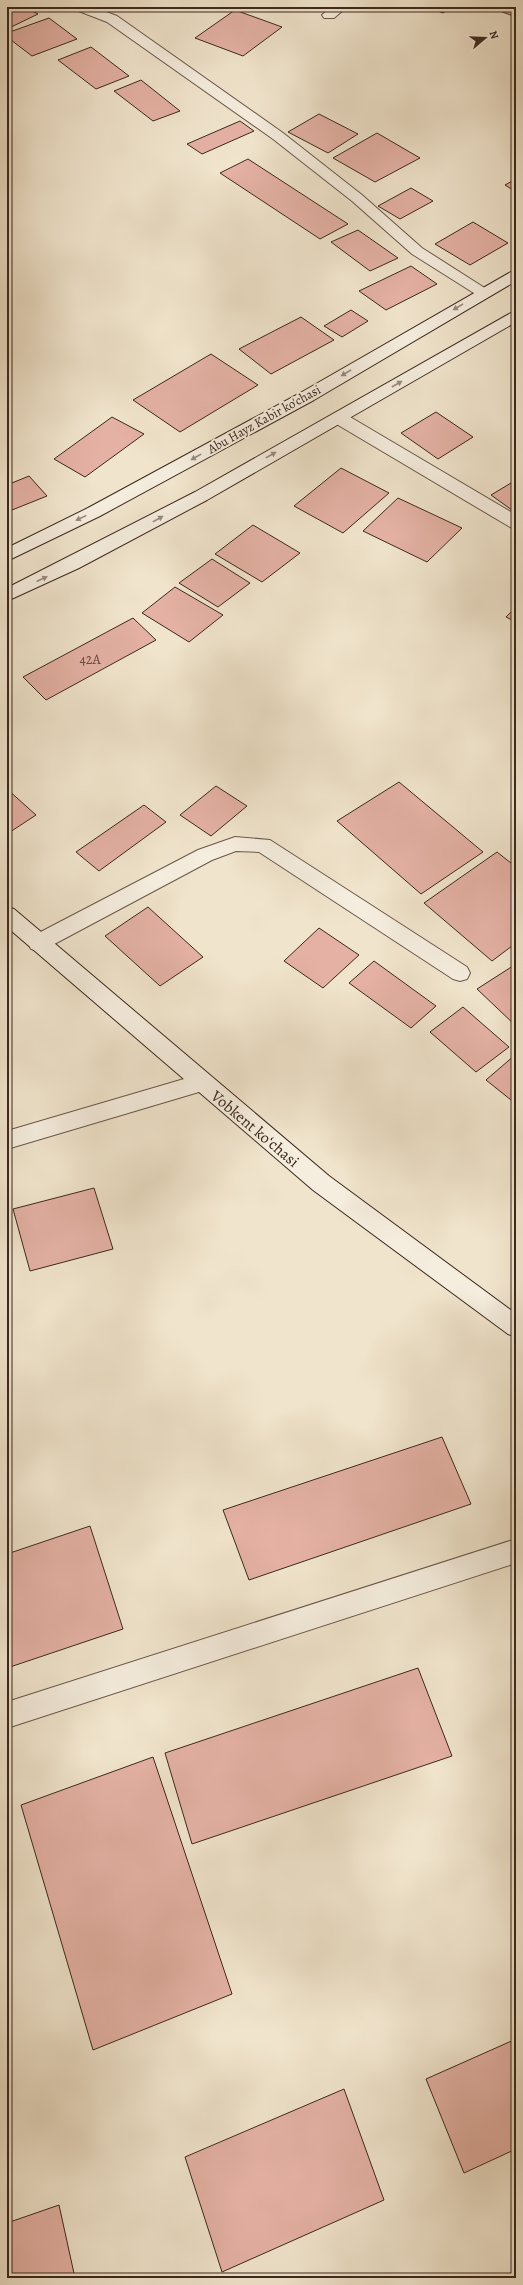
<svg xmlns="http://www.w3.org/2000/svg" width="523" height="2285" viewBox="0 0 523 2285" font-family="Alegreya,serif">
  <style>
    .building { fill: #e4b1a4; stroke: #3c281e }
    .lines { fill: none; stroke-linecap: round; stroke-linejoin: round }
    .street-casing { stroke: #69574a; stroke-width: 2 }
    .secondary-casing { stroke: #3c281e; stroke-width: 2 }
    .street { fill: #f5edde; fill-rule: evenodd }
    .secondary { fill: #f5edde; fill-rule: evenodd }
    .oneway { fill: #988a7e }
    .labels { text-anchor: middle; dominant-baseline: central; stroke-width: 4; stroke-linejoin: round; paint-order: stroke }
    .far-street-label { font-size: 13px; fill: #3c281e; stroke: #f5edde }
    .number-label { font-size: 14px; fill: #664a40 }
    .street-label { font-size: 16px; fill: #3c281e; stroke: #f5edde }
  </style>
  <rect width="100%" height="100%" fill="#f0e4cc"/>
  <filter id="stains"><feTurbulence type="fractalNoise" baseFrequency=".005" numOctaves="4"/><feColorMatrix values="0 0 0 0 .2 0 0 0 0 .09 0 0 0 0 .02 0 0 0 .5 -.17"/></filter>
  <radialGradient id="worn" r=".72"><stop offset=".6" stop-color="#630" stop-opacity="0"/><stop offset="1" stop-color="#630" stop-opacity=".3"/></radialGradient>
  <path class="building" d="M7 7H25L38 14 7 29Z
    M428 7H451L443 13Z
    M489 7H516V17Z
    M235 10 282 27 243 56 195 38Z
    M49 18 77 39 32 56 7 37V33Z
    M91 47 129 76 96 89 58 60Z
    M141 80 180 111 153 121 114 91Z
    M319 114 358 134 328 153 288 132Z
    M240 121 254 131 202 154 187 144Z
    M377 133 420 158 375 182 333 158Z
    M248 159 348 224 320 239 220 173Z
    M516 179V192L505 185Z
    M411 188 433 201 400 219 378 206Z
    M473 222 508 243 470 265 435 244Z
    M358 230 398 258 370 271 331 242Z
    M411 266 437 284 386 310 359 291Z
    M351 310 368 321 342 337 324 326Z
    M301 317 334 340 271 374 239 349Z
    M211 354 258 385 180 432 133 400Z
    M436 412 473 437 438 459 401 433Z
    M112 417 144 434 85 477 54 459Z
    M341 468 389 493 343 533 294 506Z
    M29 476 47 496 7 512V485Z
    M516 480V513L491 495Z
    M398 498 462 528 427 562 363 531Z
    M253 525 300 553 262 582 215 554Z
    M212 559 250 583 218 607 179 583Z
    M175 587 223 615 189 642 142 613Z
    M516 607V622L506 617Z
    M133 618 156 640 46 700 23 677Z
    M399 782 483 852 421 894 337 821Z
    M216 786 247 806 211 836 180 815Z
    M7 789 36 815 7 834Z
    M144 805 166 822 99 871 76 852Z
    M497 852 516 867V943L492 961 424 903Z
    M148 907 203 957 160 986 105 936Z
    M319 928 359 955 323 988 284 961Z
    M374 961 436 1006 411 1028 349 983Z
    M516 964V1026L477 989Z
    M463 1007 509 1047 476 1072 430 1032Z
    M515 1055 516 1056V1104L486 1080Z
    M94 1188 113 1249 30 1271 13 1209Z
    M442 1437 471 1504 249 1580 223 1510Z
    M90 1526 123 1629 7 1668V1554Z
    M418 1668 452 1756 192 1844 165 1753Z
    M153 1757 232 1994 93 2050 21 1805Z
    M516 2039V2149L464 2173 426 2079Z
    M344 2089 384 2200 222 2272 185 2157Z
    M59 2205 75 2278H7V2223Z"/>
  <g class="lines">
    <defs>
      <path id="street" d="M74 7H93L117 16 283 133 362 195 422 248 491 292 489 295H477L412 254 352 201 273 139 107 22 76 10Z
        M331 7H347L334 18H324L322 15Z
        M339 413 345 414 516 515V529L510 527 333 422 331 418 333 414Z
        M235 837 270 840 467 967 470 973 467 979 460 981 453 979 259 852 236 851 212 860 45 949 38 951 31 949 28 943 31 937 198 850Z
        M201 1074 209 1077 212 1083 209 1089 7 1149V1131Z
        M516 1539V1563L7 1728V1702Z"/>
      <path id="secondary" d="M516 269V281L314 400 100 516 7 561V548L88 508 302 392Z
        M516 310V322L207 500 79 568 7 601V588L195 492Z
        M7 907 14 909 329 1176 516 1314V1337L508 1334 313 1190 7 927Z"/>
    </defs>
    <use href="#street" class="street-casing"/>
    <use href="#secondary" class="secondary-casing"/>
    <use href="#street" class="street"/>
    <use href="#secondary" class="secondary"/>
  </g>
  <defs><path id="oneway-solid" d="M-6-.8H1V-3.2L6.5 0L1 3.2V.8H-6Z"/></defs>
  <g class="oneway">
    <use href="#oneway-solid" transform="translate(458 307) rotate(149)"/>
    <use href="#oneway-solid" transform="translate(346 373) rotate(149)"/>
    <use href="#oneway-solid" transform="translate(397 384) rotate(-30)"/>
    <use href="#oneway-solid" transform="translate(271 455) rotate(-29)"/>
    <use href="#oneway-solid" transform="translate(196 457) rotate(151)"/>
    <use href="#oneway-solid" transform="translate(81 518) rotate(154)"/>
    <use href="#oneway-solid" transform="translate(158 519) rotate(-29)"/>
    <use href="#oneway-solid" transform="translate(42 579) rotate(-25)"/>
  </g>
  <g class="labels">
    <g class="far-street-label">
      <text transform="translate(264 419) rotate(-29)">Abu Hayz Kabir ko'chasi</text>
    </g>
    <g class="number-label">
      <text x="90" y="659">42A</text>
    </g>
    <g class="street-label">
      <text transform="translate(255 1129) rotate(40)">Vobkent koʻchasi</text>
    </g>
  </g>
  <rect width="523" height="2285" fill="none" stroke="#f0e4cc" stroke-width="24"/>
  <rect x="8" y="8" width="507" height="2269" fill="none" stroke="#3c281e" stroke-width="2"/>
  <rect x="12" y="12" width="499" height="2261" fill="none" stroke="#3c281e"/>
  <g transform="translate(485 38) rotate(71)" stroke="#f5edde" stroke-width="3" paint-order="stroke">
  <path d="M0-3L7 15L0 10L-7 15Z" fill="#3c281e"/>
  <text y="-6" font-size="11" font-weight="bold" text-anchor="middle" fill="#3c281e">N</text>
  </g>
  <rect width="100%" height="100%" filter="url(#stains)"/>
  <rect width="100%" height="100%" fill="url(#worn)"/>
</svg>
